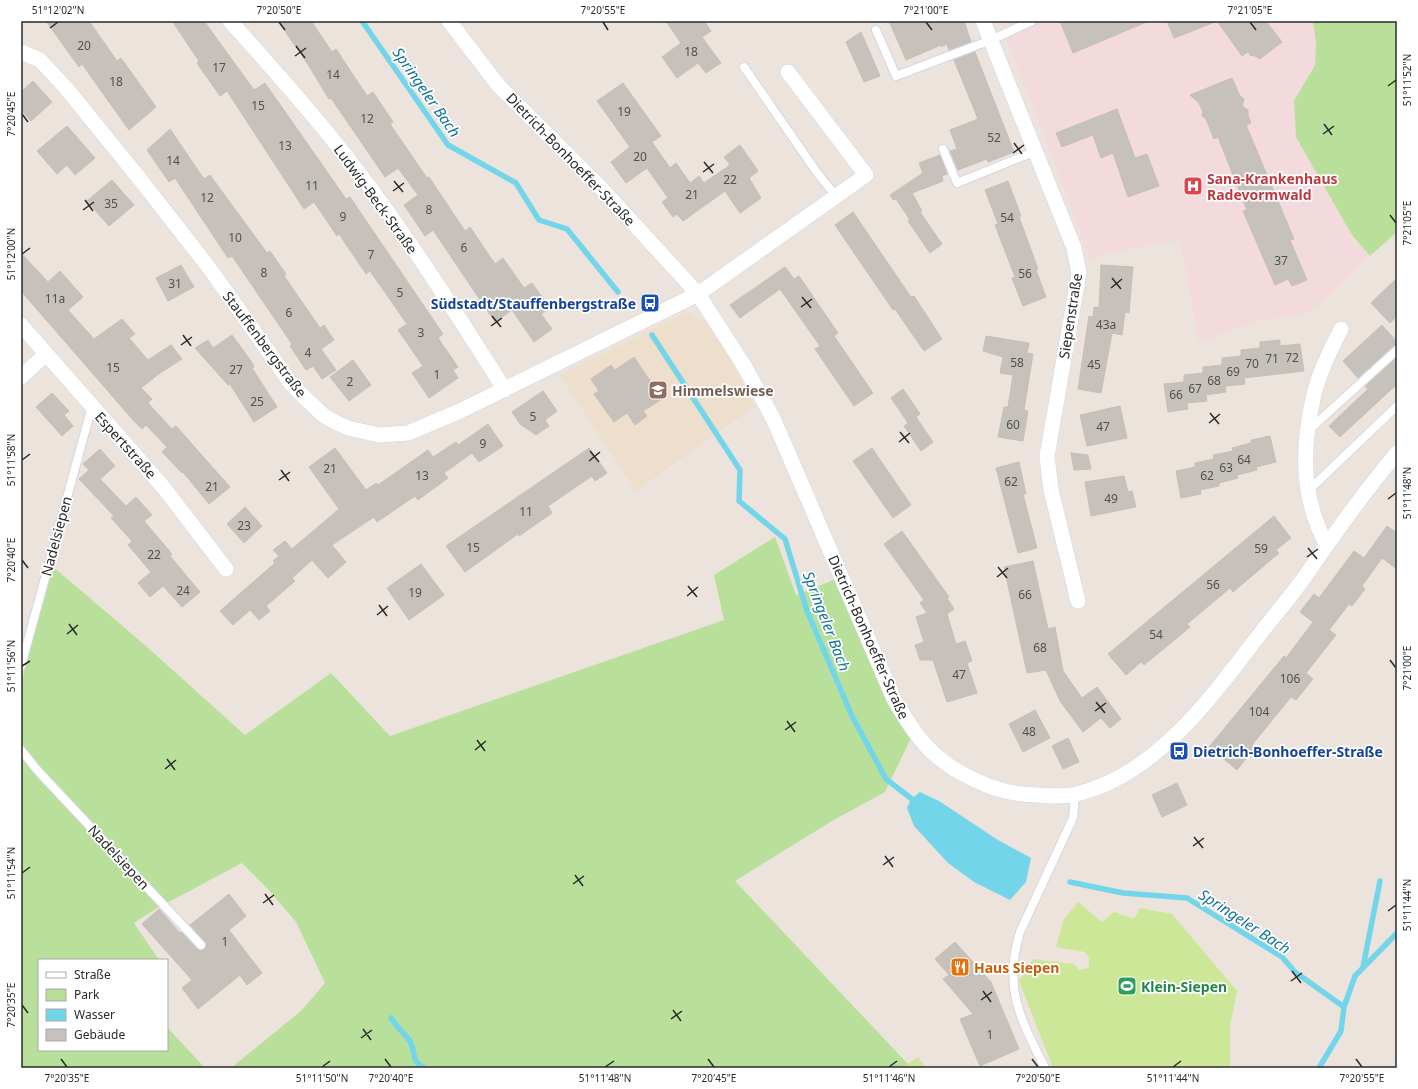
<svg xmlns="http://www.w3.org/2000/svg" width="1418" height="1089" viewBox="0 0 1418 1089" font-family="'Noto Sans',sans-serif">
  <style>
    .education { fill: #eddfcc }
    .medical { fill: #f2dadd }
    .green { fill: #b8e09b }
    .pitch { fill: #cce797 }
    .water { fill: #73d5ea }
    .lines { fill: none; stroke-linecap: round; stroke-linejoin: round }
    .stream { stroke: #73d5ea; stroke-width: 5.5 }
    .building { fill: #c7c1bc; stroke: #c7bfb6 }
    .service-casing { stroke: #d2d6e2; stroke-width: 10 }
    .minor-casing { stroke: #d2d6e2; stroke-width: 16 }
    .service { stroke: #fff; stroke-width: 8 }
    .minor { stroke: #fff; stroke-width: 15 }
    .ticks { fill: none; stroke: #2a2a2a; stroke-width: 1.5 }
    .labels { text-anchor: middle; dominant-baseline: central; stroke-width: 3.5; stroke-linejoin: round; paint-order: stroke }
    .number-label { font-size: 12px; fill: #51504e }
    .street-label { font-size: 14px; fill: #2a2a2a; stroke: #fff }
    .health-label { font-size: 14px; font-weight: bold; fill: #be3a42; stroke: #fff; text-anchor: start }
    .transit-label { font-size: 14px; font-weight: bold; fill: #164399; stroke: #fff; text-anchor: end }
    .education-label { font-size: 14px; font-weight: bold; fill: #785e54; stroke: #fff; text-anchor: start }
    .food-label { font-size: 14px; font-weight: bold; fill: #c56008; stroke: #fff; text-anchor: start }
    .leisure-label { font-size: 14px; font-weight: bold; fill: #27864d; stroke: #fff; text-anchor: start }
    .water-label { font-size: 15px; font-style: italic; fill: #127496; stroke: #fff }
    .neatline { fill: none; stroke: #2a2a2a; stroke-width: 1.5 }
    .ticks-label { font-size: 10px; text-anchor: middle; fill: #2a2a2a }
  </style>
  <rect width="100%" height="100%" fill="#ece4dc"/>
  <path class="education" d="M686 312 706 322 726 352 755 406 636 491 559 375Z"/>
  <path class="medical" d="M999 21H1313L1316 42 1315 65 1294 101 1352 235 1370 256 1316 308 1293 316 1261 320 1199 342 1180 240 1111 252 1090 261 1043 132Z"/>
  <path class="green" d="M1313 21H1397V232L1370 256 1352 235 1296 137 1294 101 1315 65 1316 42Z
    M775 537 796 595 836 579 911 738 885 792 832 821 735 881 908 1064 902 1068H231L302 1010 325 983 296 922 268 889 242 863 165 904 40 770 21 745V684L51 565 146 646 245 735 331 673 390 736 724 620 714 575Z
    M21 754 160 906 134 923 159 960H39V1050H167V1027L205 1068H21Z"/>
  <path class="pitch" d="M1078 902 1102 922 1114 912 1134 919 1140 908 1172 914 1237 991 1230 1026V1068H1053L1019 981 1033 959 1074 964 1079 970 1089 968V958L1085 952 1056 947 1064 919Z
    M918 1057 926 1068H902Z"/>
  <path class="water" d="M920 792 939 801 998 840 1031 858 1026 882 1010 900 974 882 948 863 914 826 907 808 911 799Z"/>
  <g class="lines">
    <path class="stream" d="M362 21 448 145 516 183 539 220 567 229 618 292
      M652 335 740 470 739 501 785 539 807 611 852 716 886 779 917 803
      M1070 882 1123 893 1187 898 1282 957 1295 972 1344 1007
      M1363 967 1380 881
      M391 1018C396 1026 403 1032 409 1040 417 1051 409 1061 425 1068
      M1319 1068 1341 1031 1344 1007 1355 976 1397 933"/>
  </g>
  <path class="building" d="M46 21H89L117 61 121 58 156 107 129 130 82 64 79 67Z
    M172 21H204L254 90 265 83 346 199 350 197 443 334 438 338 458 367 453 370 458 378 429 398 412 373 423 366 398 330 407 324 370 271 366 274 339 234 337 236 314 202 304 209 227 91 220 96 197 63 199 61Z
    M278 21H311L332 52 336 49 367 96 373 92 393 122 390 124 427 178 429 177 465 231 470 227 495 264 503 258 524 288 532 283 550 308 541 314 552 329 534 342 512 310 495 322 433 230 425 236 404 205 418 195 398 168 385 177 331 98 329 99 309 66Z
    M666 21H704L711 31 702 37 721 63 706 73 698 63 677 78 662 57 681 43Z
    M889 21H964L971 42 949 50 947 44 941 47V45L906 60Z
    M1060 21H1149L1073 53Z
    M1167 21H1215V22L1174 38Z
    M1217 21H1266L1282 42 1260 59 1253 55 1251 56 1248 52 1242 56Z
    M861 32 880 76 864 82 846 42Z
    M975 52 1014 152 988 162 987 159 958 170 950 151 957 149 950 130 978 119 954 60Z
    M1232 78 1240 96 1244 99 1242 106 1248 110V115L1251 123 1246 125 1294 239 1290 240 1307 280 1292 286 1288 279 1275 285 1243 211 1247 210 1218 137 1214 139 1206 119 1202 116 1203 112 1199 103 1190 95Z
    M33 81 52 102 31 121 21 110V92Z
    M623 83 661 136 652 142 670 168 676 163 690 183 699 176 704 183 730 165 724 157 740 145 758 171 749 178 761 198 740 213 725 191 683 221 677 214 673 217 662 202 668 198 647 168 626 183 611 162 630 147 597 101Z
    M1117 109 1135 158 1147 154 1159 186 1128 197 1113 153 1101 158 1093 135 1062 147 1056 133Z
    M67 126 95 158 75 175 67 165 57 174 37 151Z
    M170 129 204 179 210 175 267 253 270 251 286 274 284 276 320 328 324 325 334 340 321 349 336 370 322 379 313 366 306 370 290 346 292 344 232 256 228 258 175 178 169 182 147 150Z
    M940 155 947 174 942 176 943 181 912 193 922 211 920 212 942 244 930 253 908 221 910 220 896 199 893 200 890 195 923 173 919 163Z
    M112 180 134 205 109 226 87 201Z
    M1008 181 1021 216 1019 217 1038 269 1036 270 1046 297 1023 306 1012 278 1015 277 995 225 998 224 985 190Z
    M853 212 911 297 914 296 942 339 924 351 895 309 893 310 835 225Z
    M21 253 48 282 60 271 83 297 68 310 94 339 122 319 135 334 129 338 148 360 171 345 182 359 160 373 141 388 152 399 148 403 158 414 172 429 176 426 230 487 209 504 183 472 182 473 162 452 167 447 146 425 142 429 134 421 21 291Z
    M181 265 194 287 168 301 156 278Z
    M1101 265 1133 267 1129 313 1125 312 1122 335 1112 333 1101 393 1078 389 1089 316 1093 317 1094 307 1099 308Z
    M785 267 794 279 799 276 838 333 834 336 873 393 854 406 815 349 820 346 780 289 740 318 730 305Z
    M1397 278V316L1390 323 1371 303Z
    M1382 325 1397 342V345L1393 346 1358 378 1343 361Z
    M232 335 251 361 254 367 252 368 277 407 254 422 230 384 228 385 195 348 208 340 213 348Z
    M986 336 1029 343 1027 353 1033 354 1024 410 1028 411 1023 441 998 437 1004 407H1008L1013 375 1000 373 1003 357 983 351Z
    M1280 340V346L1300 344 1304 371 1244 378 1245 384 1225 386 1226 392 1206 395 1207 401 1187 403 1188 409 1168 412 1164 384 1184 382V375L1203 373V367L1222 365V358L1241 356V350L1260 348V342Z
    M634 357 662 399 643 411 647 416 635 425 627 413 614 422 594 394 599 391 591 379 611 365 615 370Z
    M1397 357V384L1340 437 1329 426 1368 389 1365 386Z
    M353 360 371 385 349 401 330 377Z
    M903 389 920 414 916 417 933 442 921 451 904 426 908 423 891 398Z
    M543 391 557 411 545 420 549 426 536 435 520 424 512 412Z
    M52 393 69 411 64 415 73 426 62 436 36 407Z
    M1120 406 1127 438 1087 446 1080 415Z
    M488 424 503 446 479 462 472 453 444 473 448 478 418 500 415 496 377 522 374 517 332 545 346 562 328 578 312 560 292 578 295 581 266 606 270 611 259 620 250 610 233 625 220 611 275 563 273 561 279 556 273 550 285 541 292 549 339 509 309 467 335 448 366 490 376 483 378 485 428 450 433 457 456 442 458 445Z
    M1270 436 1276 462 1256 467 1257 470 1237 475 1238 478 1219 483V486L1200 490 1201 494 1181 498 1176 471 1195 467V463L1214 459 1213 455 1233 451 1232 448 1251 443V440Z
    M589 448 607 473 595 481 592 476 548 506 552 513 519 536 518 534 465 572 446 546Z
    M872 448 911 505 893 518 853 461Z
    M100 449 115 466 100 479 126 506 136 497 152 515 144 521 172 554 170 556 200 592 182 607 163 586 150 597 138 583 151 572 128 545 132 541 111 518 114 516 79 479 89 470 83 464Z
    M1071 453 1088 455 1091 469 1074 470Z
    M1019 462 1026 494H1023L1037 548 1018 553 996 468Z
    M1124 476 1128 492 1132 491 1136 507 1091 516 1085 482Z
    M245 507 262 526 244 543 227 524Z
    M1274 516 1291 538 1276 550 1279 553 1233 592 1230 588 1187 624 1190 627 1144 665 1141 662 1126 675 1108 654Z
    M1387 526 1397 533V569L1382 558 1362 586 1365 589 1352 606 1349 604 1329 630 1336 635 1306 673 1313 679 1296 700 1291 697 1252 745 1255 747 1237 770 1209 747 1284 656 1286 658 1313 622 1300 612 1314 594 1319 598 1354 551 1364 558Z
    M902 531 949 597 947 598 954 609 947 614 956 644 965 641 972 661 967 663 977 693 947 702 933 660H920L915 645 924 642 916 617 927 613 920 603 924 600 884 544Z
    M1033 561 1048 629 1055 627 1063 671 1082 698 1097 687 1121 719 1110 728 1101 718 1083 732 1060 701 1046 670 1027 673 1004 567Z
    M421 564 444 595 409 620 387 588Z
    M1035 710 1050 738 1023 752 1009 724Z
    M1068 738 1079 762 1063 769 1052 746Z
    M1177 783 1187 805 1162 817 1152 795Z
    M229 894 246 916 229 930 262 973 247 985 240 975 198 1009 182 988 192 980 142 924 159 909 180 933 181 932 197 949 203 950 206 947V943L190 925Z
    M955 942 991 982 1019 1049 980 1066 960 1019 973 1014 943 979 949 975 935 959Z"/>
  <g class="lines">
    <defs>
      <path id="service" d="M876 30 896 76 991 40 1032 21
        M744 67 818 174 836 196
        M943 149 957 183 1036 151
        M1309 430 1397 350
        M1309 490 1397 406
        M21 666 92 406
        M21 750 38 771 201 945
        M1045 1068C1020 1018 1003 988 1020 932L1073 818 1075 794"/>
      <path id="minor" d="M230 21C273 69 316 117 356 169 410 239 457 315 505 390
        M449 21 498 85 602 189 698 294 743 364 773 418 894 699C916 737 932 760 973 779 989 787 1005 793 1023 794 1040 795 1059 798 1076 794 1156 776 1213 695 1260 634 1273 617 1288 600 1301 582 1332 538 1362 494 1397 453
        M983 21 1074 248 1079 273 1047 456 1051 490 1078 601
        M21 52 40 60 66 88 139 178 210 269 292 385 301 394 323 415 337 423 348 428 379 435 408 433 460 411 698 294 866 175 788 72
        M21 325 164 488 226 569
        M21 377 46 354
        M1326 545C1321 533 1315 521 1312 508 1302 475 1305 433 1313 399 1318 375 1330 351 1341 329"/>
    </defs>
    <use href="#service" class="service-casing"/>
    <use href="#minor" class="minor-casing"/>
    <use href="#service" class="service"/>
    <use href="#minor" class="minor"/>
  </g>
  <path class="ticks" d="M279 22 285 30M603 22 608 30M926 22 932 30M1250 22 1256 30M50 28 58 22M296 46 305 58M295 56 306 48M1388 86 1396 80M22 114 28 122M1324 124 1332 135M1323 134 1334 126M1014 143 1022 154M1013 153 1024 145M704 162 713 173M703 172 714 164M394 181 403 192M393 191 404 183M85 200 93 211M83 210 94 202M1390 215 1396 223M22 254 30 248M1112 278 1121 289M1111 288 1122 279M802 297 811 308M801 307 812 299M492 316 501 327M491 326 502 318M183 335 191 346M181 345 192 337M1210 413 1219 424M1209 423 1220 414M900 432 909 443M899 442 910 433M590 451 599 462M22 460 30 454M589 461 600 452M281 470 289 481M279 480 290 472M1388 499 1396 493M1308 548 1317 559M1307 557 1318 549M22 560 28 568M998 567 1007 578M997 577 1008 568M688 586 697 597M687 596 698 587M379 605 387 616M377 615 388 606M69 624 77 635M67 634 78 625M1390 660 1396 668M22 666 30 661M1096 702 1105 713M1095 711 1106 703M787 721 795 732M785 730 796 722M477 740 485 751M475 750 486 741M167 759 175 770M165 769 176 760M1194 837 1203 848M1193 846 1204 838M885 856 893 867M883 865 894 857M22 873 30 867M575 875 583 886M573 884 584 876M265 894 273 905M263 903 274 895M1388 911 1396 905M1292 971 1301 983M1291 981 1302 973M983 991 991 1002M981 1000 992 992M22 1005 28 1013M673 1010 681 1021M671 1019 682 1011M363 1029 371 1040M361 1038 372 1030M61 1059 67 1067M385 1059 391 1067M708 1059 714 1067M1032 1059 1038 1067M1356 1059 1362 1067M322 1067 330 1061M605 1067 614 1061M889 1067 897 1061M1173 1067 1181 1061"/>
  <defs>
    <symbol id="hospital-square" viewBox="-11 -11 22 22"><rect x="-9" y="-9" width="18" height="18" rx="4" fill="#e0444e" stroke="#fff"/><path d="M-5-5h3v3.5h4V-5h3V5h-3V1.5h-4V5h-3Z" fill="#fff"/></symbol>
    <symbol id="bus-square" viewBox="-11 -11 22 22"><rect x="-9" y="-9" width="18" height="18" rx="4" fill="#1a4fb4" stroke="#fff"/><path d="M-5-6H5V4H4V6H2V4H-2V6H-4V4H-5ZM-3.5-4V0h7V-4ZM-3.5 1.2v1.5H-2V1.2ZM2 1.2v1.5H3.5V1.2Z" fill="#fff"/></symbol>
    <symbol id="school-square" viewBox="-11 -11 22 22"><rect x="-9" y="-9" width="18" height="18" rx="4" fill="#8d6e63" stroke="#fff"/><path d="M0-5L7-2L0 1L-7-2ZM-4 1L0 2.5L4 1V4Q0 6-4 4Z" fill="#fff"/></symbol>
    <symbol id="restaurant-square" viewBox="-11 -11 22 22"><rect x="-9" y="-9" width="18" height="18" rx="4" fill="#e8710a" stroke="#fff"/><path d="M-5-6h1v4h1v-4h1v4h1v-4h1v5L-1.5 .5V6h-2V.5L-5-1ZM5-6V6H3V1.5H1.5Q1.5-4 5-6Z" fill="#fff"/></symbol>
    <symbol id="stadium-square" viewBox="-11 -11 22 22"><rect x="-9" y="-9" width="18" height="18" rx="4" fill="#2e9e5b" stroke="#fff"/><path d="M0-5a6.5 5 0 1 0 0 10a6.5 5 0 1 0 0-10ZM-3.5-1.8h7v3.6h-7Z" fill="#fff"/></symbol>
  </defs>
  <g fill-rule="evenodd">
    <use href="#hospital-square" x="1182" y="175" width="22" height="22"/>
    <use href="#bus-square" x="639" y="292" width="22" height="22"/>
    <use href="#school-square" x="647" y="379" width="22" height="22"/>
    <use href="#bus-square" x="1168" y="740" width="22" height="22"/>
    <use href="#restaurant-square" x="949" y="956" width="22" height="22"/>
    <use href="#stadium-square" x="1116" y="975" width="22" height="22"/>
  </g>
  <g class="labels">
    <g class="number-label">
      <text x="84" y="45">20</text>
      <text x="691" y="51">18</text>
      <text x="219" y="67">17</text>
      <text x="333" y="74">14</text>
      <text x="116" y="81">18</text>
      <text x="258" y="105">15</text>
      <text x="624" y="111">19</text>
      <text x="367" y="118">12</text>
      <text x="994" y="137">52</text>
      <text x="285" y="145">13</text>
      <text x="640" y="156">20</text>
      <text x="173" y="160">14</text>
      <text x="730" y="179">22</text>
      <text x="312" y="185">11</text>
      <text x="692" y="194">21</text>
      <text x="207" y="197">12</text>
      <text x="111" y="203">35</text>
      <text x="429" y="209">8</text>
      <text x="343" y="216">9</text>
      <text x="1007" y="217">54</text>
      <text x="235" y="237">10</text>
      <text x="464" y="247">6</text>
      <text x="371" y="254">7</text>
      <text x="1281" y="260">37</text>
      <text x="264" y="272">8</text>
      <text x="1025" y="273">56</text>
      <text x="175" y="283">31</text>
      <text x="400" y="292">5</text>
      <text x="55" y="298">11a</text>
      <text x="289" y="312">6</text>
      <text x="1106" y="324">43a</text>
      <text x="421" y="332">3</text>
      <text x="308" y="352">4</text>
      <text x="1292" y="357">72</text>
      <text x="1272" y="358">71</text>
      <text x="1017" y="362">58</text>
      <text x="1252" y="363">70</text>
      <text x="1094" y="364">45</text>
      <text x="113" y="367">15</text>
      <text x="236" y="369">27</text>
      <text x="1233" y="371">69</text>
      <text x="437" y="374">1</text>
      <text x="1214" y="380">68</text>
      <text x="350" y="381">2</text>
      <text x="1195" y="388">67</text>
      <text x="1176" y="394">66</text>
      <text x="257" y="401">25</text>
      <text x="533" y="416">5</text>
      <text x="1013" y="424">60</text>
      <text x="1103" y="426">47</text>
      <text x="483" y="443">9</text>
      <text x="1244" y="459">64</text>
      <text x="1226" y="467">63</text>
      <text x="330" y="468">21</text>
      <text x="422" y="475">13</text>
      <text x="1207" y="475">62</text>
      <text x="1011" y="481">62</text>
      <text x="212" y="486">21</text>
      <text x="1111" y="498">49</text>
      <text x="526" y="511">11</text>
      <text x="244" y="525">23</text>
      <text x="473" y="547">15</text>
      <text x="1261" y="548">59</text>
      <text x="154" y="554">22</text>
      <text x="1213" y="584">56</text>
      <text x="183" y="590">24</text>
      <text x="415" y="592">19</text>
      <text x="1025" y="594">66</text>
      <text x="1156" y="634">54</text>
      <text x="1040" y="647">68</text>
      <text x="959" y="674">47</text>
      <text x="1290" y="678">106</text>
      <text x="1259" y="711">104</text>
      <text x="1029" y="731">48</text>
      <text x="225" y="941">1</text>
      <text x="990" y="1034">1</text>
    </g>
    <g class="street-label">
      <text transform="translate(571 159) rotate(46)">Dietrich-Bonhoeffer-Straße</text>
      <text transform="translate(376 199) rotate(54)">Ludwig-Beck-Straße</text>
      <text transform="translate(1070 316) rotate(-81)">Siepenstraße</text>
      <text transform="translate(265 344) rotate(53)">Stauffenbergstraße</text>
      <text transform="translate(126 445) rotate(48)">Espertstraße</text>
      <text transform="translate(56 536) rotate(-75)">Nadelsiepen</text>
      <text transform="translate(869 637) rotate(66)">Dietrich-Bonhoeffer-Straße</text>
      <text transform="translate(119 857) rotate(47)">Nadelsiepen</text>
    </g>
    <g class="health-label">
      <text x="1207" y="178">Sana-Krankenhaus<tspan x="1207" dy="16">Radevormwald</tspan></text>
    </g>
    <g class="transit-label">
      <text x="636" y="303">Südstadt/Stauffenbergstraße</text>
      <text x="1193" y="751" text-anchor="start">Dietrich-Bonhoeffer-Straße</text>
    </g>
    <g class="education-label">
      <text x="672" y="390">Himmelswiese</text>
    </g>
    <g class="food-label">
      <text x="974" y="967">Haus Siepen</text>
    </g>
    <g class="leisure-label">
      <text x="1141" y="986">Klein-Siepen</text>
    </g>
    <g class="water-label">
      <text transform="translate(427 92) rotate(55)">Springeler Bach</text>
      <text transform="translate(827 621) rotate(69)">Springeler Bach</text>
      <text transform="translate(1245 921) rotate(33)">Springeler Bach</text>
    </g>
  </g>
  <rect width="1418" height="1089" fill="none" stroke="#ffffff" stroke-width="44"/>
  <rect x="38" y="959" width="130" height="92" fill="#ffffff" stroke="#aaaaaa"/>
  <rect x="46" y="972" width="20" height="6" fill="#ffffff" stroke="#aaaaaa"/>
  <text x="74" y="979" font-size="12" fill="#2a2a2a">Straße</text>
  <rect x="46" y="989" width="20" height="12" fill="#b8e09b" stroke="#aaaaaa"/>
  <text x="74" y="999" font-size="12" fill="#2a2a2a">Park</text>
  <rect x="46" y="1009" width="20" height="12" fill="#73d5ea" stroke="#aaaaaa"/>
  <text x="74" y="1019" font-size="12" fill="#2a2a2a">Wasser</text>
  <rect x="46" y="1029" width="20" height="12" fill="#c7c1bc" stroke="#aaaaaa"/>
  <text x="74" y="1039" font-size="12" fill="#2a2a2a">Gebäude</text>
  <rect x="22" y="22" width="1374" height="1045" class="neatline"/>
  <g class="ticks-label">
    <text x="58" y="14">51°12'02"N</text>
    <text x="279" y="14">7°20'50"E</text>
    <text x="603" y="14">7°20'55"E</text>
    <text x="926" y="14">7°21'00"E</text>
    <text x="1250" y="14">7°21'05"E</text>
    <text transform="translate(1407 80) rotate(-90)" y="4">51°11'52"N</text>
    <text transform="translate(11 114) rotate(-90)" y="4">7°20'45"E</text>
    <text transform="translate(1407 223) rotate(-90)" y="4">7°21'05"E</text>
    <text transform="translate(11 254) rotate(-90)" y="4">51°12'00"N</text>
    <text transform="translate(11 460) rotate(-90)" y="4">51°11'58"N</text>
    <text transform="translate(1407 493) rotate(-90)" y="4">51°11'48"N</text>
    <text transform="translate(11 560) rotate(-90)" y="4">7°20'40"E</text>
    <text transform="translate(11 666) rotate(-90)" y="4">51°11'56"N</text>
    <text transform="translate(1407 668) rotate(-90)" y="4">7°21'00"E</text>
    <text transform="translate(11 873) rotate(-90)" y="4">51°11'54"N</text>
    <text transform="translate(1407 905) rotate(-90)" y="4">51°11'44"N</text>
    <text transform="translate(11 1005) rotate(-90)" y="4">7°20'35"E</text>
    <text x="67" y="1082">7°20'35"E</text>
    <text x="322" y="1082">51°11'50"N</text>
    <text x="391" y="1082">7°20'40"E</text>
    <text x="605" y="1082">51°11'48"N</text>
    <text x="714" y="1082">7°20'45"E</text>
    <text x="889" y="1082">51°11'46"N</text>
    <text x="1038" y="1082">7°20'50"E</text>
    <text x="1173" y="1082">51°11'44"N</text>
    <text x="1362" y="1082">7°20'55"E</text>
  </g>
</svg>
